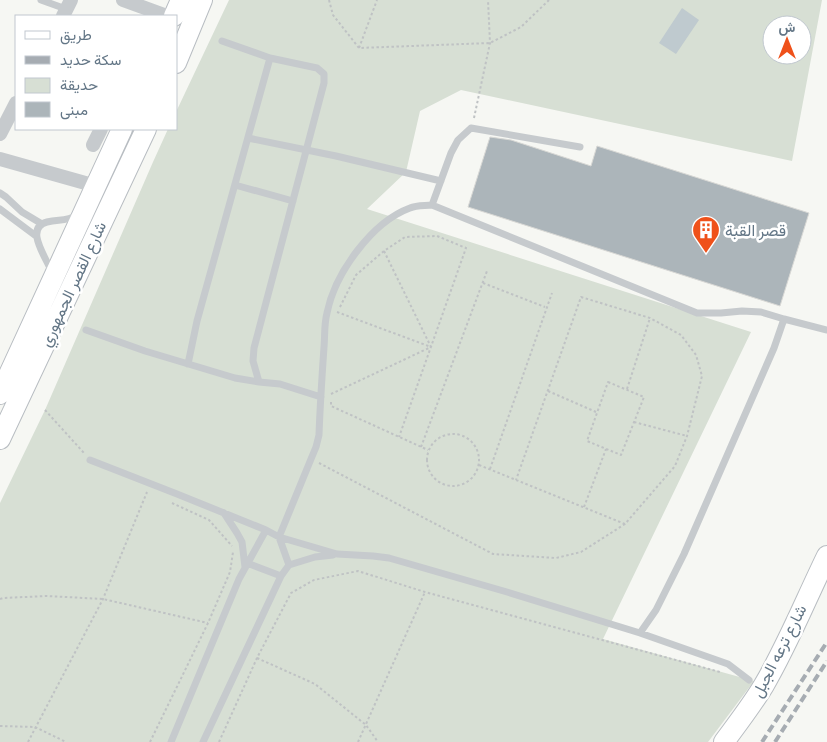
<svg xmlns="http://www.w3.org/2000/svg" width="827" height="742" viewBox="0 0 827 742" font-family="Cabin,Vazirmatn,sans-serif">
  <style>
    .green { fill: #d7dfd4; fill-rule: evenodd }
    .water { fill: #bfcacf }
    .building { fill: #acb5ba; stroke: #d8d8d5 }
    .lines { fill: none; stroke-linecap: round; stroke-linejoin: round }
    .secondary-casing { stroke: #b8bdc2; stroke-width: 22 }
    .path { stroke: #bfc2c4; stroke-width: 2; stroke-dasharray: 2.5 2.5; stroke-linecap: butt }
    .lane { stroke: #c6cacd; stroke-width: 7 }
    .street { stroke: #c6cacd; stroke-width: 14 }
    .secondary { stroke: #fff; stroke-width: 20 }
    .rail { stroke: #a6acb2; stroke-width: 4; stroke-dasharray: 8 4; stroke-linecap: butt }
    .labels { text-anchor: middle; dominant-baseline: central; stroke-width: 5; stroke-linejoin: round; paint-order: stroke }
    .poi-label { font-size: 16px; fill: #637686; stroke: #fff; text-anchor: start }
    .street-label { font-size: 16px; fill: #637686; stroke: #fff }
  </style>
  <rect width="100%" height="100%" fill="#f6f7f3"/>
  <path class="green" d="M229 0H822L792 161 461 90 420 111 406 172 367 209 751 332 603 639 754 681 708 742H0V503L45 410 153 162 168 129H176V112ZM772 25H802V55H772Z"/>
  <path class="water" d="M682 8 699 20 676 54 659 43Z"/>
  <path class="building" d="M490 137 511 140 591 166 597 146 809 213 780 306 468 207Z"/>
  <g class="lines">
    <defs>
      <path id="secondary" d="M174 16 181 0
        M176 63 202 0
        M0 394 122 129
        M0 439 146 129
        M724 742C738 723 752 705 764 685 788 644 806 599 827 556"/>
    </defs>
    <use href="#secondary" class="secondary-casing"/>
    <path class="path" d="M329 0 333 15 359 48 490 43 521 27 549 0
      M359 48 377 0
      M474 118 490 43 488 0
      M384 251 431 347
      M483 283 545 307
      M340 307 356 275 384 251 405 237 437 236 466 248 399 437
      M337 312 431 347
      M608 382 644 397 621 455 587 441Z
      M627 389 650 318
      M548 391 596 412
      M331 394 431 347
      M331 402V406L428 450
      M45 410 84 453
      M634 422 687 436
      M427 460a26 26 0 1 1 52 0a26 26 0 1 1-52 0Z
      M421 447 487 271
      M319 463 493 554 556 558 581 552 625 524 675 466 687 436 702 376 696 355 681 335 650 318 581 297 516 480
      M479 465 625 524
      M490 469 552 293
      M172 503 209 520 232 546
      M584 507 606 449
      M0 599 3 598 47 596 103 599 208 623
      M257 658 315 684 366 725 378 742
      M0 726 35 727 66 742
      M28 742 103 599 147 492
      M150 742 208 623 230 572 233 552
      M219 742 257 658 291 593 314 580 358 571 425 592 720 672
      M358 742 425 592"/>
    <path class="lane" d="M41 0 66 9
      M222 41 270 58
      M248 138 336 156 441 181
      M235 185 293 201
      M0 193 6 197 22 212 42 224
      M432 205 451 153 458 140 471 128 580 147
      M0 209 36 236
      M52 273C48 260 23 228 47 222 60 219 65 222 78 215
      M784 319 827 330
      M86 330 145 351 235 378 259 382 280 384 321 397
      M188 364 197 321 270 58 317 68 324 74V83L254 348 253 361 259 382
      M90 460 177 494 266 530 279 537 337 554 373 556 389 558 507 592 640 633 728 664 749 680
      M224 513 237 533 242 542 245 567
      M247 563 281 576
      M289 565 279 537 311 459 316 447 319 435C320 406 322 376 324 347 325 336 324 324 327 313 335 273 372 222 410 208 417 205 425 206 432 205L697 313H721L742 311 761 312 784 319 774 348 684 554 656 610 640 633
      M171 742 239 579 266 530
      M203 742 281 576 289 565 315 557 333 555"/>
    <path class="street" d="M123 0 167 16
      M63 16 71 0
      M0 134 16 103
      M93 145 101 129
      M0 159 96 186"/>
    <use href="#secondary" class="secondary"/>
    <path class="rail" d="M762 742 827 642
      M775 742 827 661"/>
  </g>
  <defs>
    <symbol id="building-pin" viewBox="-11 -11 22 30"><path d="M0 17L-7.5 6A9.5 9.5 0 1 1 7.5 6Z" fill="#ef511a" stroke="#fff"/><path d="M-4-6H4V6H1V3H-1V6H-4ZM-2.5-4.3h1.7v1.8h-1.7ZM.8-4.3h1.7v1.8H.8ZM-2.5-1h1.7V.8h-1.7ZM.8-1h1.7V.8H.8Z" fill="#fff"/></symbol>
  </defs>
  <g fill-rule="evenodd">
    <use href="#building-pin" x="690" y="214" width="32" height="43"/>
  </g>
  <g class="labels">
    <g class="poi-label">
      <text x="725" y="230">قصر القبة</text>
    </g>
    <g class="street-label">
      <text transform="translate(73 284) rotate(-65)">شارع القصر الجمهوري</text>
      <text transform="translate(779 651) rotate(-63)">شارع ترعه الجبل</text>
    </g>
  </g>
  <rect x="15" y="15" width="162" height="115" fill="#ffffff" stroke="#c1c8cf"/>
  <rect x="25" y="31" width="25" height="8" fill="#ffffff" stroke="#c1c8cf"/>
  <text x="60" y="40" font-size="15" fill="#637686">طريق</text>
  <rect x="25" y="56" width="25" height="8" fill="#a6acb2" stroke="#c1c8cf"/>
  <text x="60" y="65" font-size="15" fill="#637686">سكة حديد</text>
  <rect x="25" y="78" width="25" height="15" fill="#d7dfd4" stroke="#c1c8cf"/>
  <text x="60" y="90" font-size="15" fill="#637686">حديقة</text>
  <rect x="25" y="102" width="25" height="15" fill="#acb5ba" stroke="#c1c8cf"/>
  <text x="60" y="115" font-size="15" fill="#637686">مبنى</text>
  <g transform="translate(787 40)"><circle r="24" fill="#ffffff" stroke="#c1c8cf"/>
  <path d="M0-4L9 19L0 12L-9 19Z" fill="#ef511a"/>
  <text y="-8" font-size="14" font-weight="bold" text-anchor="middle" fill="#637686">ش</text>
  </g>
</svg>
